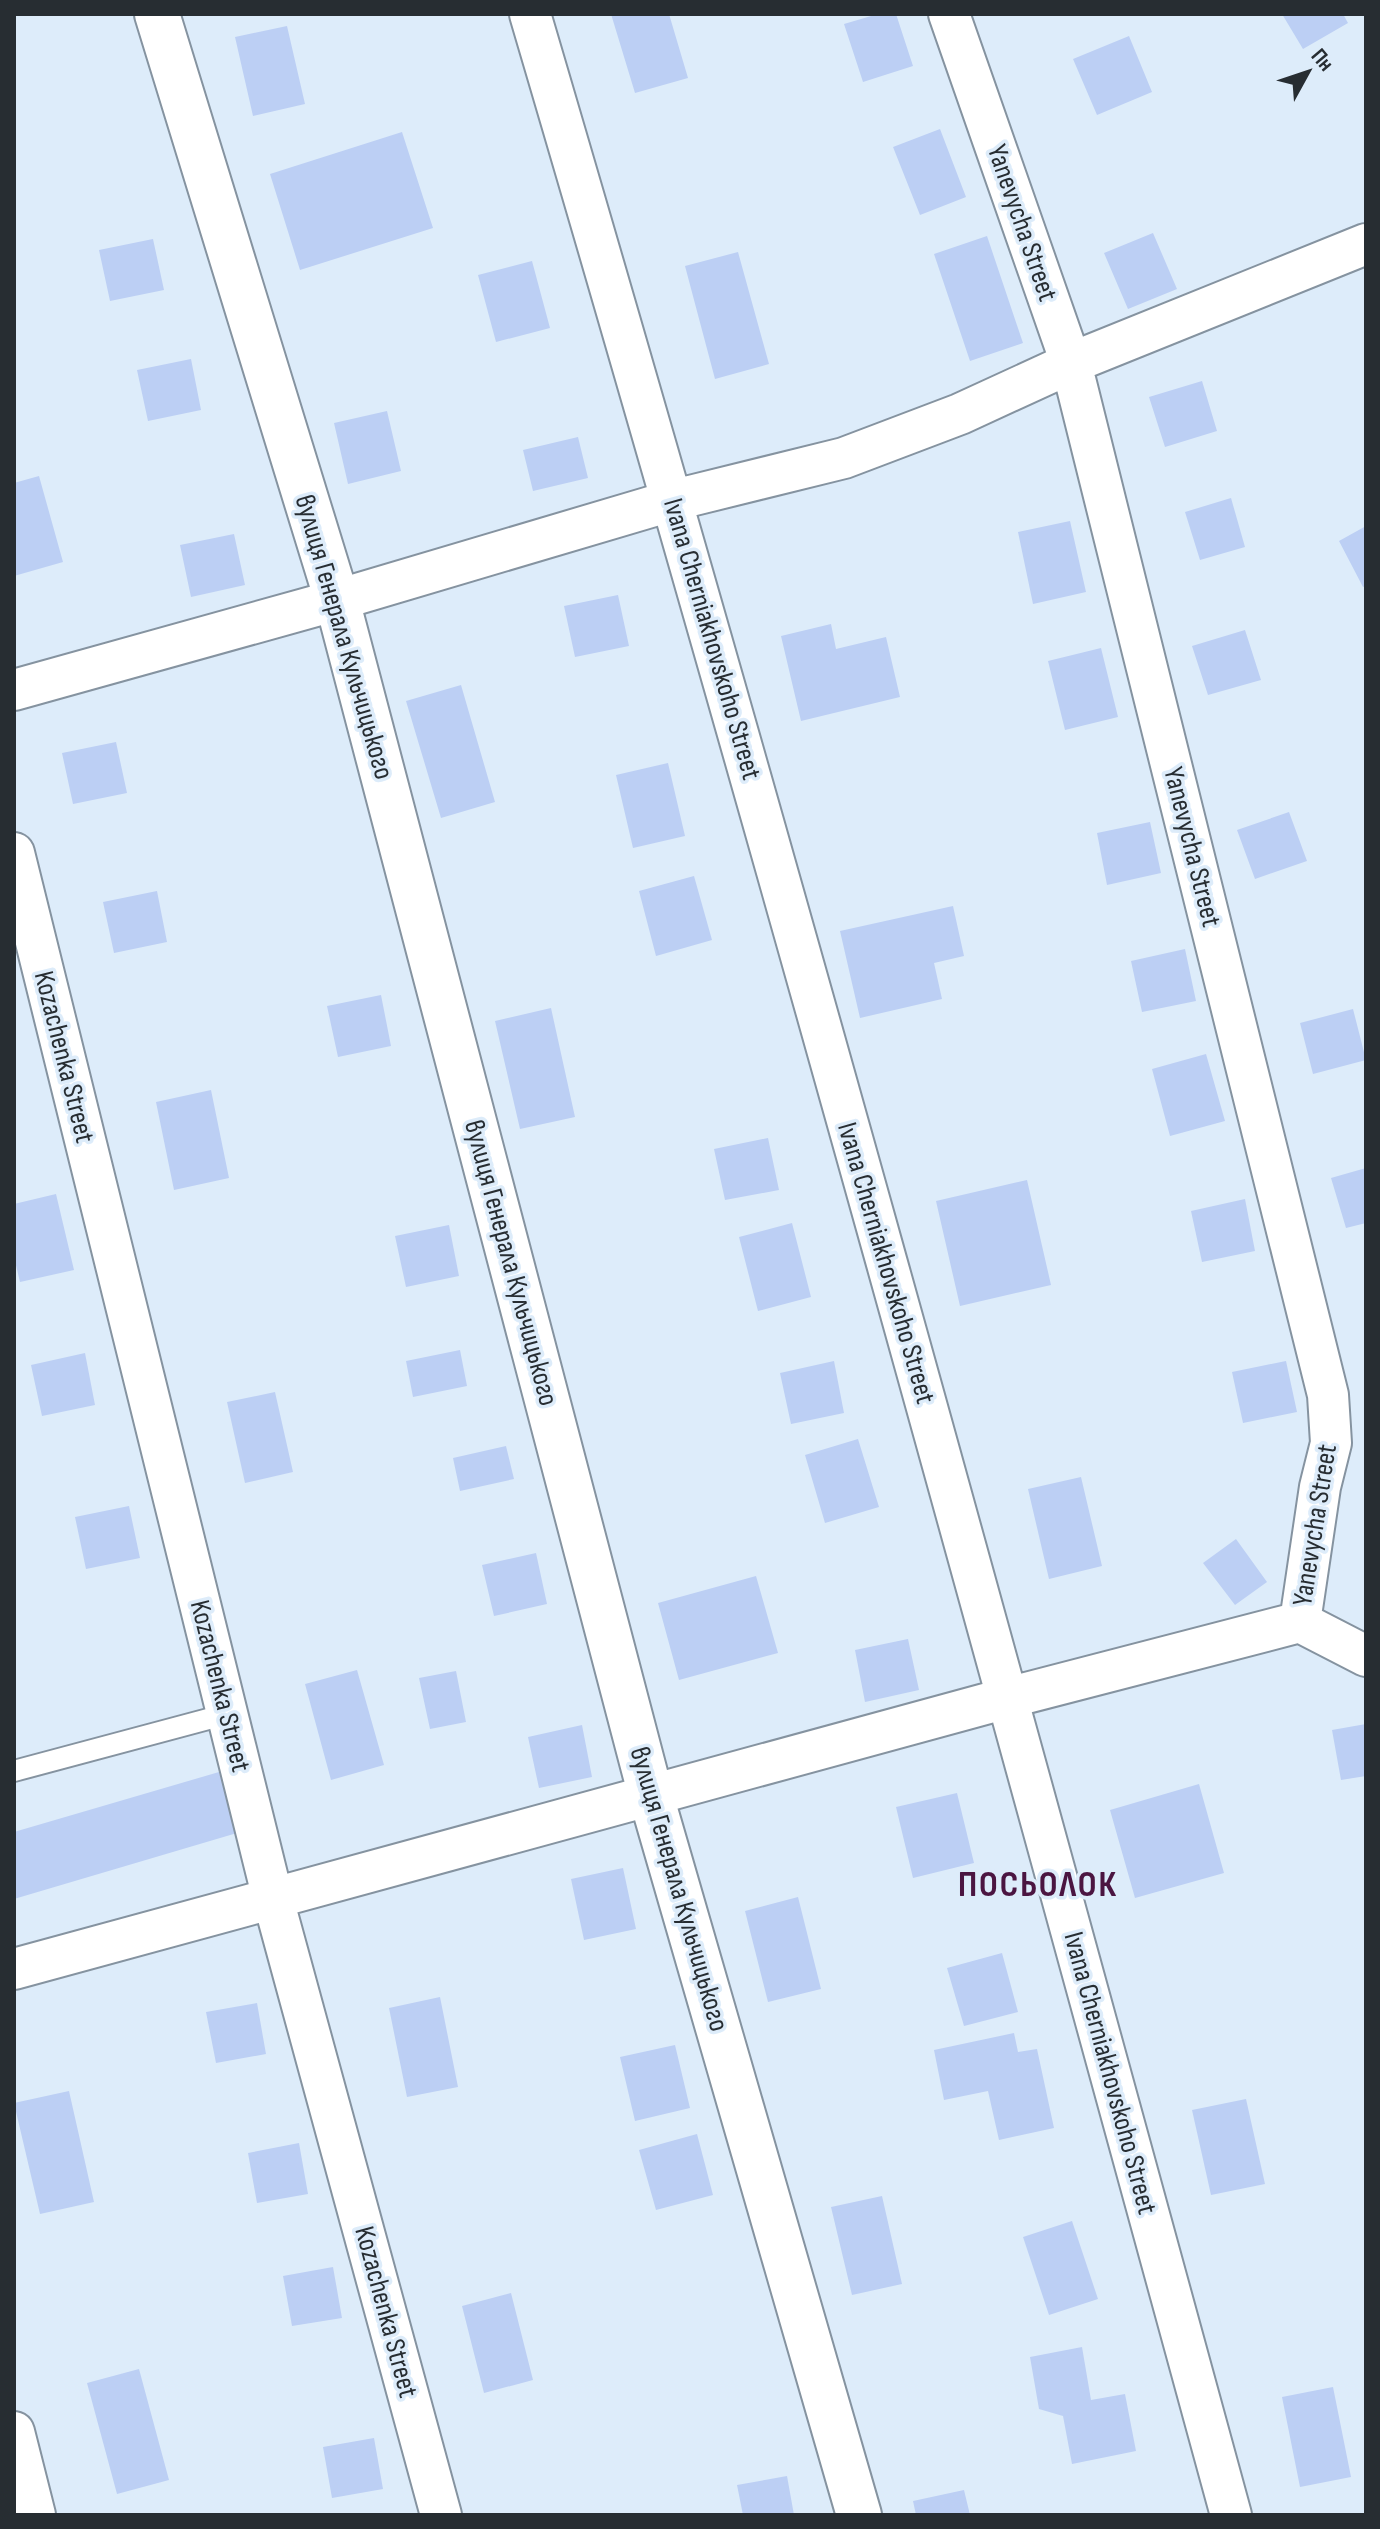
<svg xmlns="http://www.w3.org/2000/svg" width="1380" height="2529" viewBox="0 0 1380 2529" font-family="'Sofia Sans Condensed',sans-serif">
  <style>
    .building { fill: #bccff4 }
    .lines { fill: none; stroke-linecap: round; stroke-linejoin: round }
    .lane-casing { stroke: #8593a0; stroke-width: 24 }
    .street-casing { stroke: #8593a0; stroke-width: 44 }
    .secondary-casing { stroke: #8593a0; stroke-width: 48 }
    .lane { stroke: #fff; stroke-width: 20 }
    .street { stroke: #fff; stroke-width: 40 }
    .secondary { stroke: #fff; stroke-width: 44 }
    .labels { text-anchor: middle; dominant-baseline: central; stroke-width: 7; stroke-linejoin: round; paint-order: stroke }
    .street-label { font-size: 28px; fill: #272d32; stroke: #ddecfa }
    .district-label { font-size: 36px; font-weight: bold; letter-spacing: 2px; fill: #4b1541; stroke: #ddecfa }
  </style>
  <rect width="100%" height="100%" fill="#ddecfa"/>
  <path class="building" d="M611 14H669L688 78 635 93Z
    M878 14H896L913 66 863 82 844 24Z
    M1282 14H1343L1348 23 1303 49Z
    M287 26 305 104 253 116 235 37Z
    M1129 36 1152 92 1097 115 1073 59Z
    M940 129 966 197 920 215 893 147Z
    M402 132 433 228 300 270 270 174Z
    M1153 233 1177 289 1128 309 1104 253Z
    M987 236 1023 343 970 361 934 254Z
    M153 239 164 290 110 301 99 250Z
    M738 252 769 364 715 379 685 266Z
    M532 261 550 328 496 342 478 275Z
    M191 359 201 410 148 421 137 370Z
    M1202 381 1217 431 1165 447 1149 397Z
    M387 411 401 471 348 484 334 423Z
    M578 437 588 478 533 491 523 450Z
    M39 476 63 562 14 576V483Z
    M1231 498 1245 547 1200 560 1185 512Z
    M1070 521 1086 592 1033 604 1018 532Z
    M1366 526V586L1363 587 1339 541Z
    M234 534 245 585 191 597 180 545Z
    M618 595 629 646 575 657 564 606Z
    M831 624 836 649 886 637 900 697 801 721 781 636Z
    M1245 630 1261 680 1208 695 1192 646Z
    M1101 648 1118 717 1065 730 1048 661Z
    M461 685 495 802 441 818 406 701Z
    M116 742 127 793 73 804 62 753Z
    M668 763 685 836 633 848 616 775Z
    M1289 812 1307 861 1255 879 1237 830Z
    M1150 822 1161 873 1107 885 1097 833Z
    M694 876 712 940 656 956 639 891Z
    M157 891 167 942 114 953 103 902Z
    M953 906 964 956 934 963 942 999 860 1018 840 931Z
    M1185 949 1196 1001 1142 1012 1131 961Z
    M381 995 391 1046 338 1057 327 1006Z
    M551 1008 575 1117 520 1129 495 1021Z
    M1353 1009 1366 1060 1313 1074 1300 1023Z
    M1206 1054 1225 1121 1170 1136 1152 1069Z
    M211 1090 229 1178 174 1190 156 1102Z
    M768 1138 779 1190 725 1200 714 1149Z
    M1366 1168V1223L1346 1228 1331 1178Z
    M1027 1180 1051 1285 960 1306 936 1201Z
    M56 1194 74 1270 20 1282 14 1257V1204Z
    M1245 1199 1255 1251 1202 1262 1191 1211Z
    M792 1223 811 1297 758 1311 739 1237Z
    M449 1225 459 1276 406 1287 395 1236Z
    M460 1350 467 1386 413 1397 406 1361Z
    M85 1353 95 1405 42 1416 31 1365Z
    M834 1361 844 1413 791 1424 780 1373Z
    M1286 1361 1297 1412 1243 1423 1232 1372Z
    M275 1392 293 1472 245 1483 227 1402Z
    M858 1439 879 1507 825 1523 805 1455Z
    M506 1446 514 1479 460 1491 453 1458Z
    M1081 1477 1102 1566 1049 1579 1028 1489Z
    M129 1506 140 1558 86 1569 75 1517Z
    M1236 1539 1267 1582 1235 1605 1203 1563Z
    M536 1553 547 1604 494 1616 482 1565Z
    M756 1576 778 1653 679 1680 658 1603Z
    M908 1639 919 1690 865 1702 855 1650Z
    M357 1670 384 1765 331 1780 305 1684Z
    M456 1671 466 1722 430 1729 419 1678Z
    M1366 1724V1776L1341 1780 1332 1730Z
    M582 1725 592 1777 539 1788 528 1737Z
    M219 1772 237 1833 14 1899V1832Z
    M1199 1784 1224 1873 1135 1898 1110 1810Z
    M957 1793 974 1863 913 1878 896 1807Z
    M623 1868 636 1929 584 1940 571 1879Z
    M798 1897 821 1989 768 2002 745 1911Z
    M1002 1953 1018 2012 964 2026 947 1968Z
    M440 1997 458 2087 407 2097 389 2008Z
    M257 2003 266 2054 216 2063 206 2012Z
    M1014 2033 1018 2052 1037 2049 1054 2128 999 2140 988 2091 944 2100 934 2050Z
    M675 2045 690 2108 635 2121 620 2057Z
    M69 2091 94 2202 40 2214 14 2103Z
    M1246 2099 1265 2184 1211 2195 1192 2110Z
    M697 2134 713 2195 656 2210 639 2150Z
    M299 2143 308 2194 257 2203 248 2153Z
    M882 2196 902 2284 852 2295 831 2207Z
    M1072 2221 1098 2299 1049 2315 1023 2237Z
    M333 2267 342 2318 292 2326 283 2276Z
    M511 2293 533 2380 484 2393 462 2306Z
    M1082 2347 1091 2400 1125 2394 1136 2451 1072 2464 1063 2416 1039 2409 1030 2357Z
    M139 2369 169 2480 117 2494 87 2383Z
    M1333 2387 1351 2477 1300 2487 1282 2397Z
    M374 2438 383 2489 332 2498 323 2447Z
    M787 2476 794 2515H743L737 2485Z
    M964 2490 970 2515H916L913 2501Z"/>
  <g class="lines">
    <defs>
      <path id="lane" d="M14 1771 227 1714"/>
      <path id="street" d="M530 14C775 845 1003 1680 1231 2515
        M949 14 1071 363 1328 1395 1331 1443 1320 1487 1300 1622 1366 1656
        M14 690 337 600 674 500 844 458 960 414 1071 363 1366 244
        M14 853 273 1899 441 2515
        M14 1969 1007 1698 1300 1622
        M14 2432 35 2515"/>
      <path id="secondary" d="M157 14 337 600 651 1796 859 2515"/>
    </defs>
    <use href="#lane" class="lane-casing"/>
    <use href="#street" class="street-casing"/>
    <use href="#secondary" class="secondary-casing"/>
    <use href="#lane" class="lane"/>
    <use href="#street" class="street"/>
    <use href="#secondary" class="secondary"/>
  </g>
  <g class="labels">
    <g class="street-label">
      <text transform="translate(1022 223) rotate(71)">Yanevycha Street</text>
      <text transform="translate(344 637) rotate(74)">вулиця Генерала Кульчицького</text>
      <text transform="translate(712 639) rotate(74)">Ivana Cherniakhovskoho Street</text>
      <text transform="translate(1192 847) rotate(76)">Yanevycha Street</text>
      <text transform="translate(64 1057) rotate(76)">Kozachenka Street</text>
      <text transform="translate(511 1263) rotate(75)">вулиця Генерала Кульчицького</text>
      <text transform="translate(886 1263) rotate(74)">Ivana Cherniakhovskoho Street</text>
      <text transform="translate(1315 1525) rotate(-81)">Yanevycha Street</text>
      <text transform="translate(220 1686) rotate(76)">Kozachenka Street</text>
      <text transform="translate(679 1889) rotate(74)">вулиця Генерала Кульчицького</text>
      <text transform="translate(1110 2073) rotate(75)">Ivana Cherniakhovskoho Street</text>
      <text transform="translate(386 2312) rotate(75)">Kozachenka Street</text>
    </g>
    <g class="district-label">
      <text x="1038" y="1885">ПОСЬОЛОК</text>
    </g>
  </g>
  <rect width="1380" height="2529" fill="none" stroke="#272d32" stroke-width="32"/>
  <g transform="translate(1308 72) rotate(50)" stroke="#ddecfa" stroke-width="6" paint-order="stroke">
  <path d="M0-6L14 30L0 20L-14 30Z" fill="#272d32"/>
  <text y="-12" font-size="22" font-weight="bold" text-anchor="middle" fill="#272d32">Пн</text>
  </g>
</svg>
